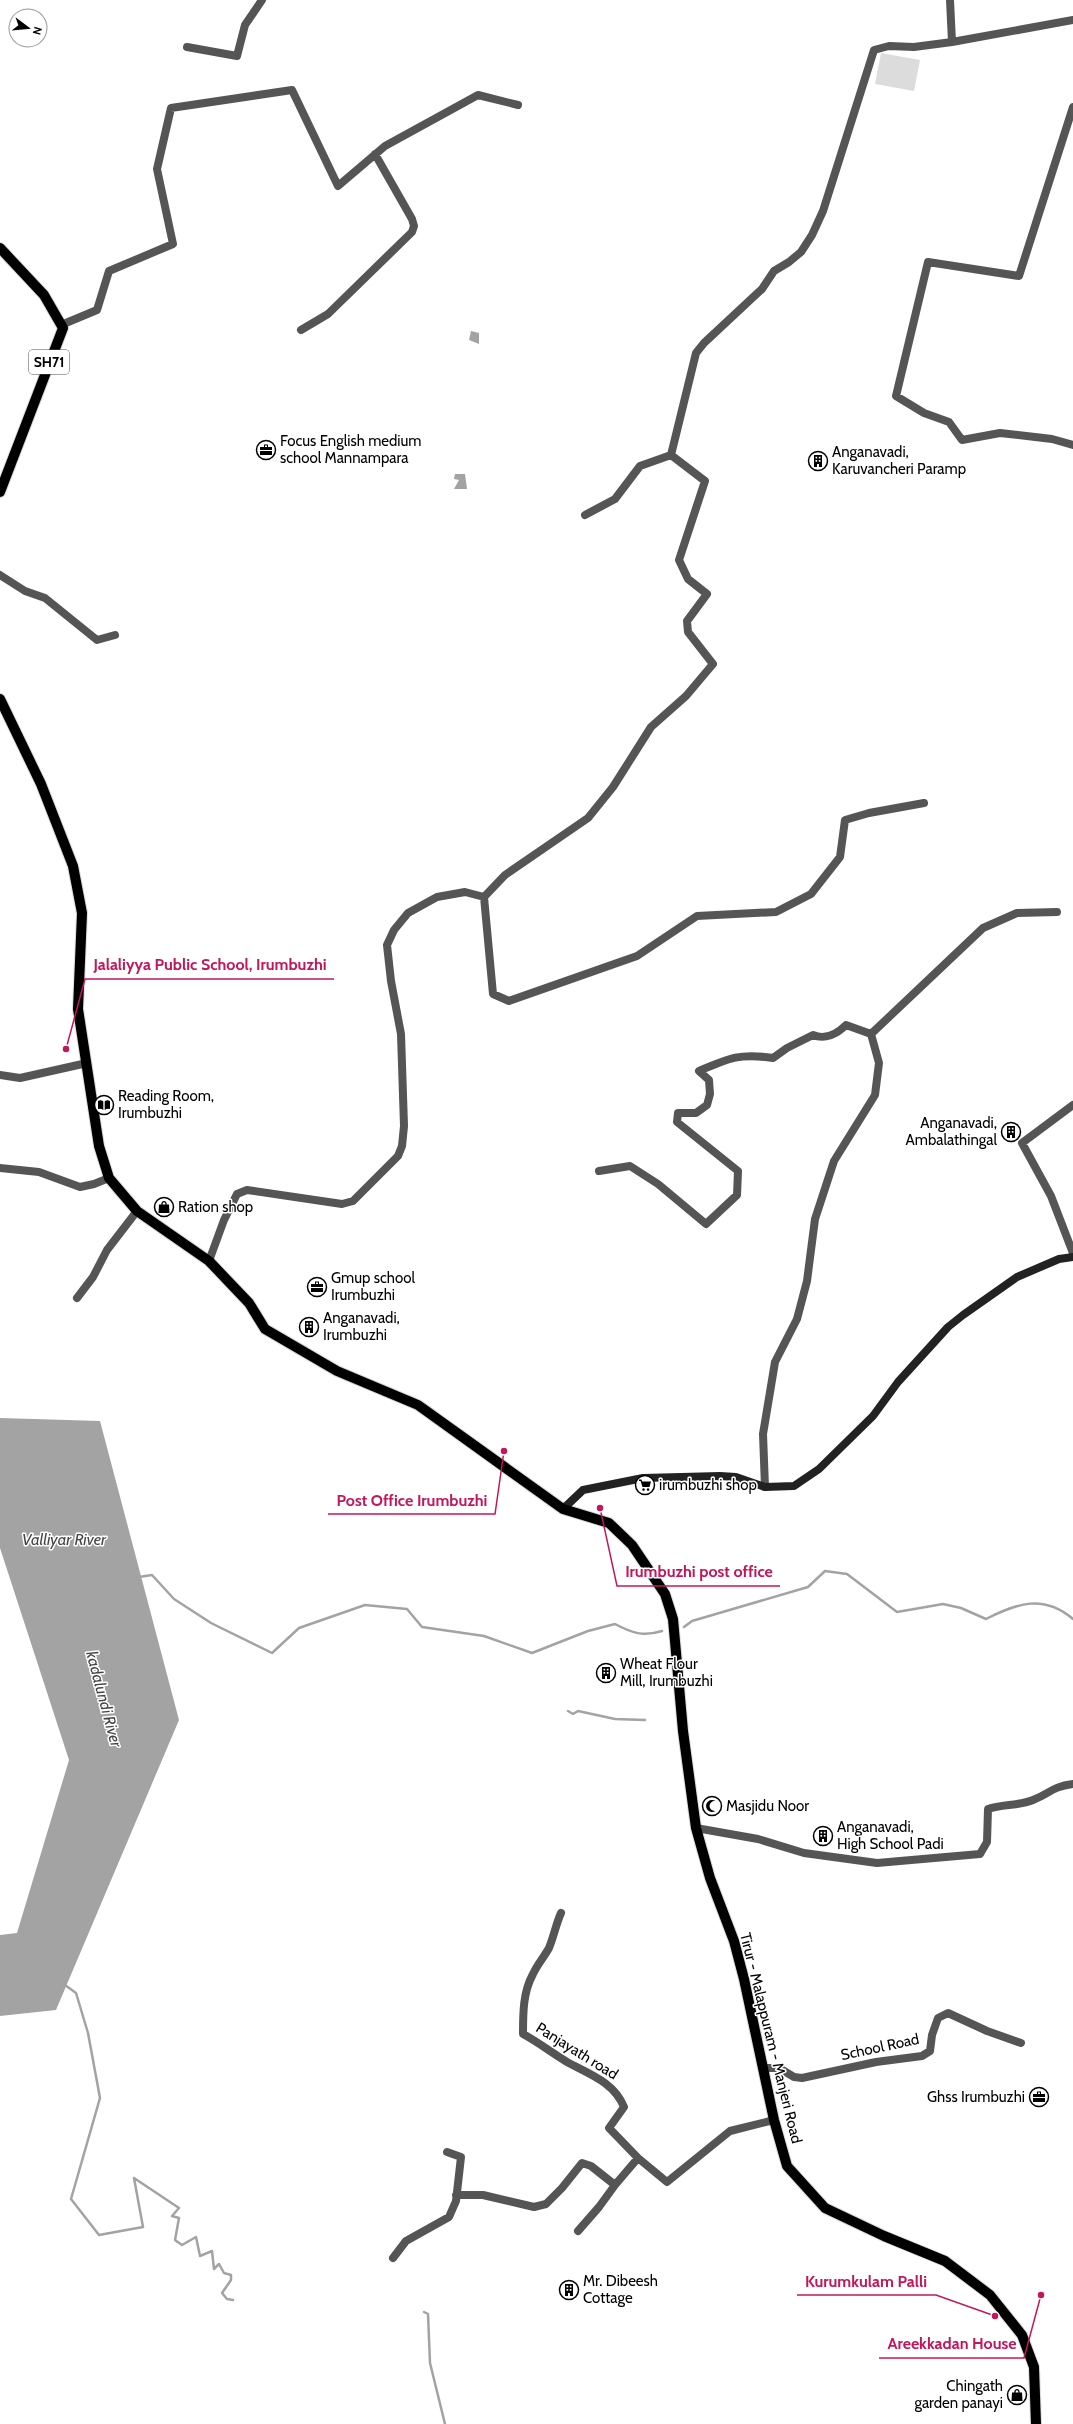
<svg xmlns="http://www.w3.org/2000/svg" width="1073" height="2424" viewBox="0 0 1073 2424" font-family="Cabin,sans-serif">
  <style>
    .green { fill: #dcdcdc }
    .water { fill: #a3a3a3 }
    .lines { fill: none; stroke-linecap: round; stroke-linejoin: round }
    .stream { stroke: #a3a3a3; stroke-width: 2.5 }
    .primary-casing { stroke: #dbdbdb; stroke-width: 12 }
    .minor { stroke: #555; stroke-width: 8 }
    .secondary { stroke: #222; stroke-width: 8 }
    .primary { stroke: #000; stroke-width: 10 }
    .labels { text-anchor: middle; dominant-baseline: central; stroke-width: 3; stroke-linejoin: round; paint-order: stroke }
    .shield { fill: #fff; stroke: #4c4c4c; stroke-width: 1 }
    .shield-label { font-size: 14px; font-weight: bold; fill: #000 }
    .poi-label { font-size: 15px; fill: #000; stroke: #fff; text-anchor: start }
    .street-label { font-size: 15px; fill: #000; stroke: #fff }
    .water-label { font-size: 16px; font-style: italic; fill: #444; stroke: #fff }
    .leader { fill: none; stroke: #c2185b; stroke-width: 1.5 }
    .callout-dot { fill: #c2185b; stroke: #fff; stroke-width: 1.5 }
    .callout-label { font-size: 16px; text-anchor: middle; font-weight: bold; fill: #c2185b; stroke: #fff; stroke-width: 3; stroke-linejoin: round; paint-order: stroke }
  </style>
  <rect width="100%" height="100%" fill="#fff"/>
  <path class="green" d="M881 53 920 60 914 91 875 84Z"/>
  <path class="water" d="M471 331 479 333V344L469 340Z
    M455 474H465L467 489H454L459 480 454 479Z
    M0 1418 100 1421 179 1720 56 2010 0 2016V1935L17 1933 69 1760 0 1548Z"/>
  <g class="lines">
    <path class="stream" d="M139 1577 152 1575 174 1599 211 1623 272 1653 299 1628 365 1605 407 1609 422 1627 484 1636 532 1653 588 1631 615 1624C632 1633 643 1637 662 1631
      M684 1627 692 1621 808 1587 825 1571 847 1574 897 1612 943 1604 961 1608 986 1619C1017 1603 1044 1594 1073 1619
      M568 1711 573 1714 578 1711 615 1719 645 1720
      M65 1985 76 1993 88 2033 100 2098 71 2199 99 2235 143 2227 134 2178 179 2208 172 2216 179 2218 175 2240 182 2245 196 2237 200 2256 212 2251 214 2269 219 2264 224 2273 231 2275V2280L222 2293 227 2299 233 2300
      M424 2312 428 2314 430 2363 445 2424"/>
    <defs>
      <path id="primary" d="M0 248 44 295 63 328 0 492
        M0 699 41 784 73 866 82 913 78 1009 99 1146 109 1178 137 1211 209 1261 249 1303 265 1329 337 1371 418 1405 563 1509 609 1523 632 1545 665 1594 673 1619 683 1731 696 1828 710 1878 734 1941 744 1979 774 2120 787 2166 825 2208 884 2236 945 2261 990 2295 1022 2335 1034 2367 1036 2424"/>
    </defs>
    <use href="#primary" class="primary-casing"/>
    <path class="minor" d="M950 0 952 42 1073 20
      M187 47 237 56 245 25 262 0
      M1073 107 1019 276 928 262 896 396 924 413 949 422 962 440 1000 433 1052 439 1073 445
      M61 325 97 310 109 271 173 244 157 169 171 108 292 90 338 186 385 146 478 95 518 105
      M301 330 328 314 412 232 414 226 412 219 375 154
      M585 515 615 499 640 466 671 455
      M0 575 25 591 45 598 97 640 115 635
      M484 897 505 875 588 818 613 787 651 727 686 696 713 664 688 632 687 621 707 594 688 579 679 560 705 481 671 455 696 353 704 343 762 289 774 271 789 262 801 252 812 235 823 211 874 50 889 46 914 47 952 42
      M871 1034 983 928 1017 913 1057 912
      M0 1075 20 1078 87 1063
      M1073 1105 1022 1143 1051 1196 1073 1253
      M0 1168 39 1172 80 1187 94 1184 109 1178
      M599 1171 630 1166 658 1184 706 1224 737 1195 738 1171 677 1122 678 1113H696L707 1105 710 1094 709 1080 699 1071C729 1058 740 1053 773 1058L787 1048 813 1035C825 1040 837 1034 846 1025L871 1034 879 1063 875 1095 834 1161 815 1219 807 1281 797 1319 775 1362 763 1434 765 1487
      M209 1261 224 1220 237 1194 247 1190 342 1204 353 1201 398 1156 402 1146 404 1126 401 1034 391 981 387 945 394 930 408 913 437 897 465 892 484 897 493 994 509 1001 637 956 697 916 776 912 811 894 840 857 845 820 869 813 924 803
      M77 1298 93 1277 107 1250 137 1211
      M696 1828 758 1839 804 1853 877 1863 980 1854 987 1842 988 1809C1002 1804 1019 1806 1033 1800 1051 1793 1051 1787 1073 1784
      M561 1913C556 1924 554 1936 549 1948 544 1957 537 1965 533 1974 523 1992 523 2013 523 2034 538 2042 552 2053 567 2062 589 2074 614 2082 624 2107L609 2128 638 2158 667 2182 730 2131 774 2120
      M763 2068H779L794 2077 802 2078 876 2062 922 2056 930 2051 932 2035 938 2018 948 2013 987 2031 1021 2043
      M456 2195H483L534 2207 546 2204 562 2188 582 2163 591 2166 615 2185 638 2158
      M578 2231 599 2207 615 2185
      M393 2258 406 2241 449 2217 456 2201 461 2157 447 2152"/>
    <path class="secondary" d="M563 1509 583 1490 643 1478 720 1476 736 1477 765 1487 794 1486 819 1469 873 1416 898 1382 948 1327 963 1315 1017 1277 1059 1259 1073 1257"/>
    <use href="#primary" class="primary"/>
  </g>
  <defs>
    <symbol id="office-ring" viewBox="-11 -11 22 22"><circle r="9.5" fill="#fff" stroke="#000" stroke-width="1.5"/><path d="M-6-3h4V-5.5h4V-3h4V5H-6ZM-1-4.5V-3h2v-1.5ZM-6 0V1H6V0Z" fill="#000"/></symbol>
    <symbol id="building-ring" viewBox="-11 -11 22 22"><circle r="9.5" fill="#fff" stroke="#000" stroke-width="1.5"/><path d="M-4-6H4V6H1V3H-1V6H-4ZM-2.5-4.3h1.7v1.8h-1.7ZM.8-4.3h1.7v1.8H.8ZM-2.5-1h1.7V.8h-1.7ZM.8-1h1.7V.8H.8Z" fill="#000"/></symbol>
    <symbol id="library-ring" viewBox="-11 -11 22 22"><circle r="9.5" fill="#fff" stroke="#000" stroke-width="1.5"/><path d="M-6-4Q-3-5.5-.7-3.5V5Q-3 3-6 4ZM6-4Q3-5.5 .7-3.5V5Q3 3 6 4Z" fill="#000"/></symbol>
    <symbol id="shop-ring" viewBox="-11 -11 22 22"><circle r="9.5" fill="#fff" stroke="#000" stroke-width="1.5"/><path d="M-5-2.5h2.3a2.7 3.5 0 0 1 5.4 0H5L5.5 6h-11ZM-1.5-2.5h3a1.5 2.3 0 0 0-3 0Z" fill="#000"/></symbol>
    <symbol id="supermarket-ring" viewBox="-11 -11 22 22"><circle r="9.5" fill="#fff" stroke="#000" stroke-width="1.5"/><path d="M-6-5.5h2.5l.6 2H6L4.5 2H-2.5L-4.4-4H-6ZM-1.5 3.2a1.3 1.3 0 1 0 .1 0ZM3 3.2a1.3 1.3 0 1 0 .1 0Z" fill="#000"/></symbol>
    <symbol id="mosque-ring" viewBox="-11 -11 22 22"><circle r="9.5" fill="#fff" stroke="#000" stroke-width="1.5"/><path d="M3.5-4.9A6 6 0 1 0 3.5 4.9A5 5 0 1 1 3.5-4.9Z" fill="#000"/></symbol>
  </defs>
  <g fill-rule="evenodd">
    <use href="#office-ring" x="255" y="439" width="22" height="22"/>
    <use href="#building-ring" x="807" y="450" width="22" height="22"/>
    <use href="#library-ring" x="93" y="1094" width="22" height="22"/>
    <use href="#building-ring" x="1000" y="1121" width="22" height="22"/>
    <use href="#shop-ring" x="153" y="1196" width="22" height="22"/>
    <use href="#office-ring" x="306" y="1276" width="22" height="22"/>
    <use href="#building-ring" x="298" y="1316" width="22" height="22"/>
    <use href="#supermarket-ring" x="634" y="1474" width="22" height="22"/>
    <use href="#building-ring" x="595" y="1662" width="22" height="22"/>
    <use href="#mosque-ring" x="701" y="1795" width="22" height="22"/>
    <use href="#building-ring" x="812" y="1825" width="22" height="22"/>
    <use href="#office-ring" x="1028" y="2086" width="22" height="22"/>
    <use href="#building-ring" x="558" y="2279" width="22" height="22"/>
    <use href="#shop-ring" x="1006" y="2384" width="22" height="22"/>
  </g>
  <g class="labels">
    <rect class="shield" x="29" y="350" width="40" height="24" rx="3"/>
    <g class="shield-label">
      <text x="49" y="362">SH71</text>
    </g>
    <g class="poi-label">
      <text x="280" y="441">Focus English medium<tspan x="280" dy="17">school Mannampara</tspan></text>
      <text x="832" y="452">Anganavadi,<tspan x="832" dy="17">Karuvancheri Paramp</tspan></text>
      <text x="118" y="1096">Reading Room,<tspan x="118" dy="17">Irumbuzhi</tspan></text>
      <text x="997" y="1123" text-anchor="end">Anganavadi,<tspan x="997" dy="17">Ambalathingal</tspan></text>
      <text x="178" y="1207">Ration shop</text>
      <text x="331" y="1278">Gmup school<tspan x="331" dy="17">Irumbuzhi</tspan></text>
      <text x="323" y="1318">Anganavadi,<tspan x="323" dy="17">Irumbuzhi</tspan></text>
      <text x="659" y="1485">irumbuzhi shop</text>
      <text x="620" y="1664">Wheat Flour<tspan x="620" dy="17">Mill, Irumbuzhi</tspan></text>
      <text x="726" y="1806">Masjidu Noor</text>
      <text x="837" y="1827">Anganavadi,<tspan x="837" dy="17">High School Padi</tspan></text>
      <text x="1025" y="2097" text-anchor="end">Ghss Irumbuzhi</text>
      <text x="583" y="2281">Mr. Dibeesh<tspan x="583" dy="17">Cottage</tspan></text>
      <text x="1003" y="2386" text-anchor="end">Chingath<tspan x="1003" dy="17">garden panayi</tspan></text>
    </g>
    <g class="street-label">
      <text transform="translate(771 2038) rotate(76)">Tirur - Malappuram - Manjeri Road</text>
      <text transform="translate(880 2047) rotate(-12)">School Road</text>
      <text transform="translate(577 2051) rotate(32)">Panjayath road</text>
    </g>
    <g class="water-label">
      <text x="64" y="1539">Valliyar River</text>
      <text transform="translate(104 1699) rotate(75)">kadalundi River</text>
    </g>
  </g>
  <path class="leader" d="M66 1049L85 979H334M504 1451L495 1514H328M600 1508L617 1586H780M995 2316L936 2295H797M1041 2295L1024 2358H879"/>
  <g class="callout-dot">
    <circle cx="66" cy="1049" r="4"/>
    <circle cx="504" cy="1451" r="4"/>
    <circle cx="600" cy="1508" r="4"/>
    <circle cx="995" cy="2316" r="4"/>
    <circle cx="1041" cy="2295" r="4"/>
  </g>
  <g class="callout-label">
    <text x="210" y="970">Jalaliyya Public School, Irumbuzhi</text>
    <text x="412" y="1506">Post Office Irumbuzhi</text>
    <text x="699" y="1577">Irumbuzhi post office</text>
    <text x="866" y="2287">Kurumkulam Palli</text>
    <text x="952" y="2349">Areekkadan House</text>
  </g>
  <g transform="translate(28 28) rotate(106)"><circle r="19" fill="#ffffff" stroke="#999999"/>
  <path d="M0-3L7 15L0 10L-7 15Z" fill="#000000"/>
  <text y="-6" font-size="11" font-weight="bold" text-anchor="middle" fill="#000000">N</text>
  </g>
</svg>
